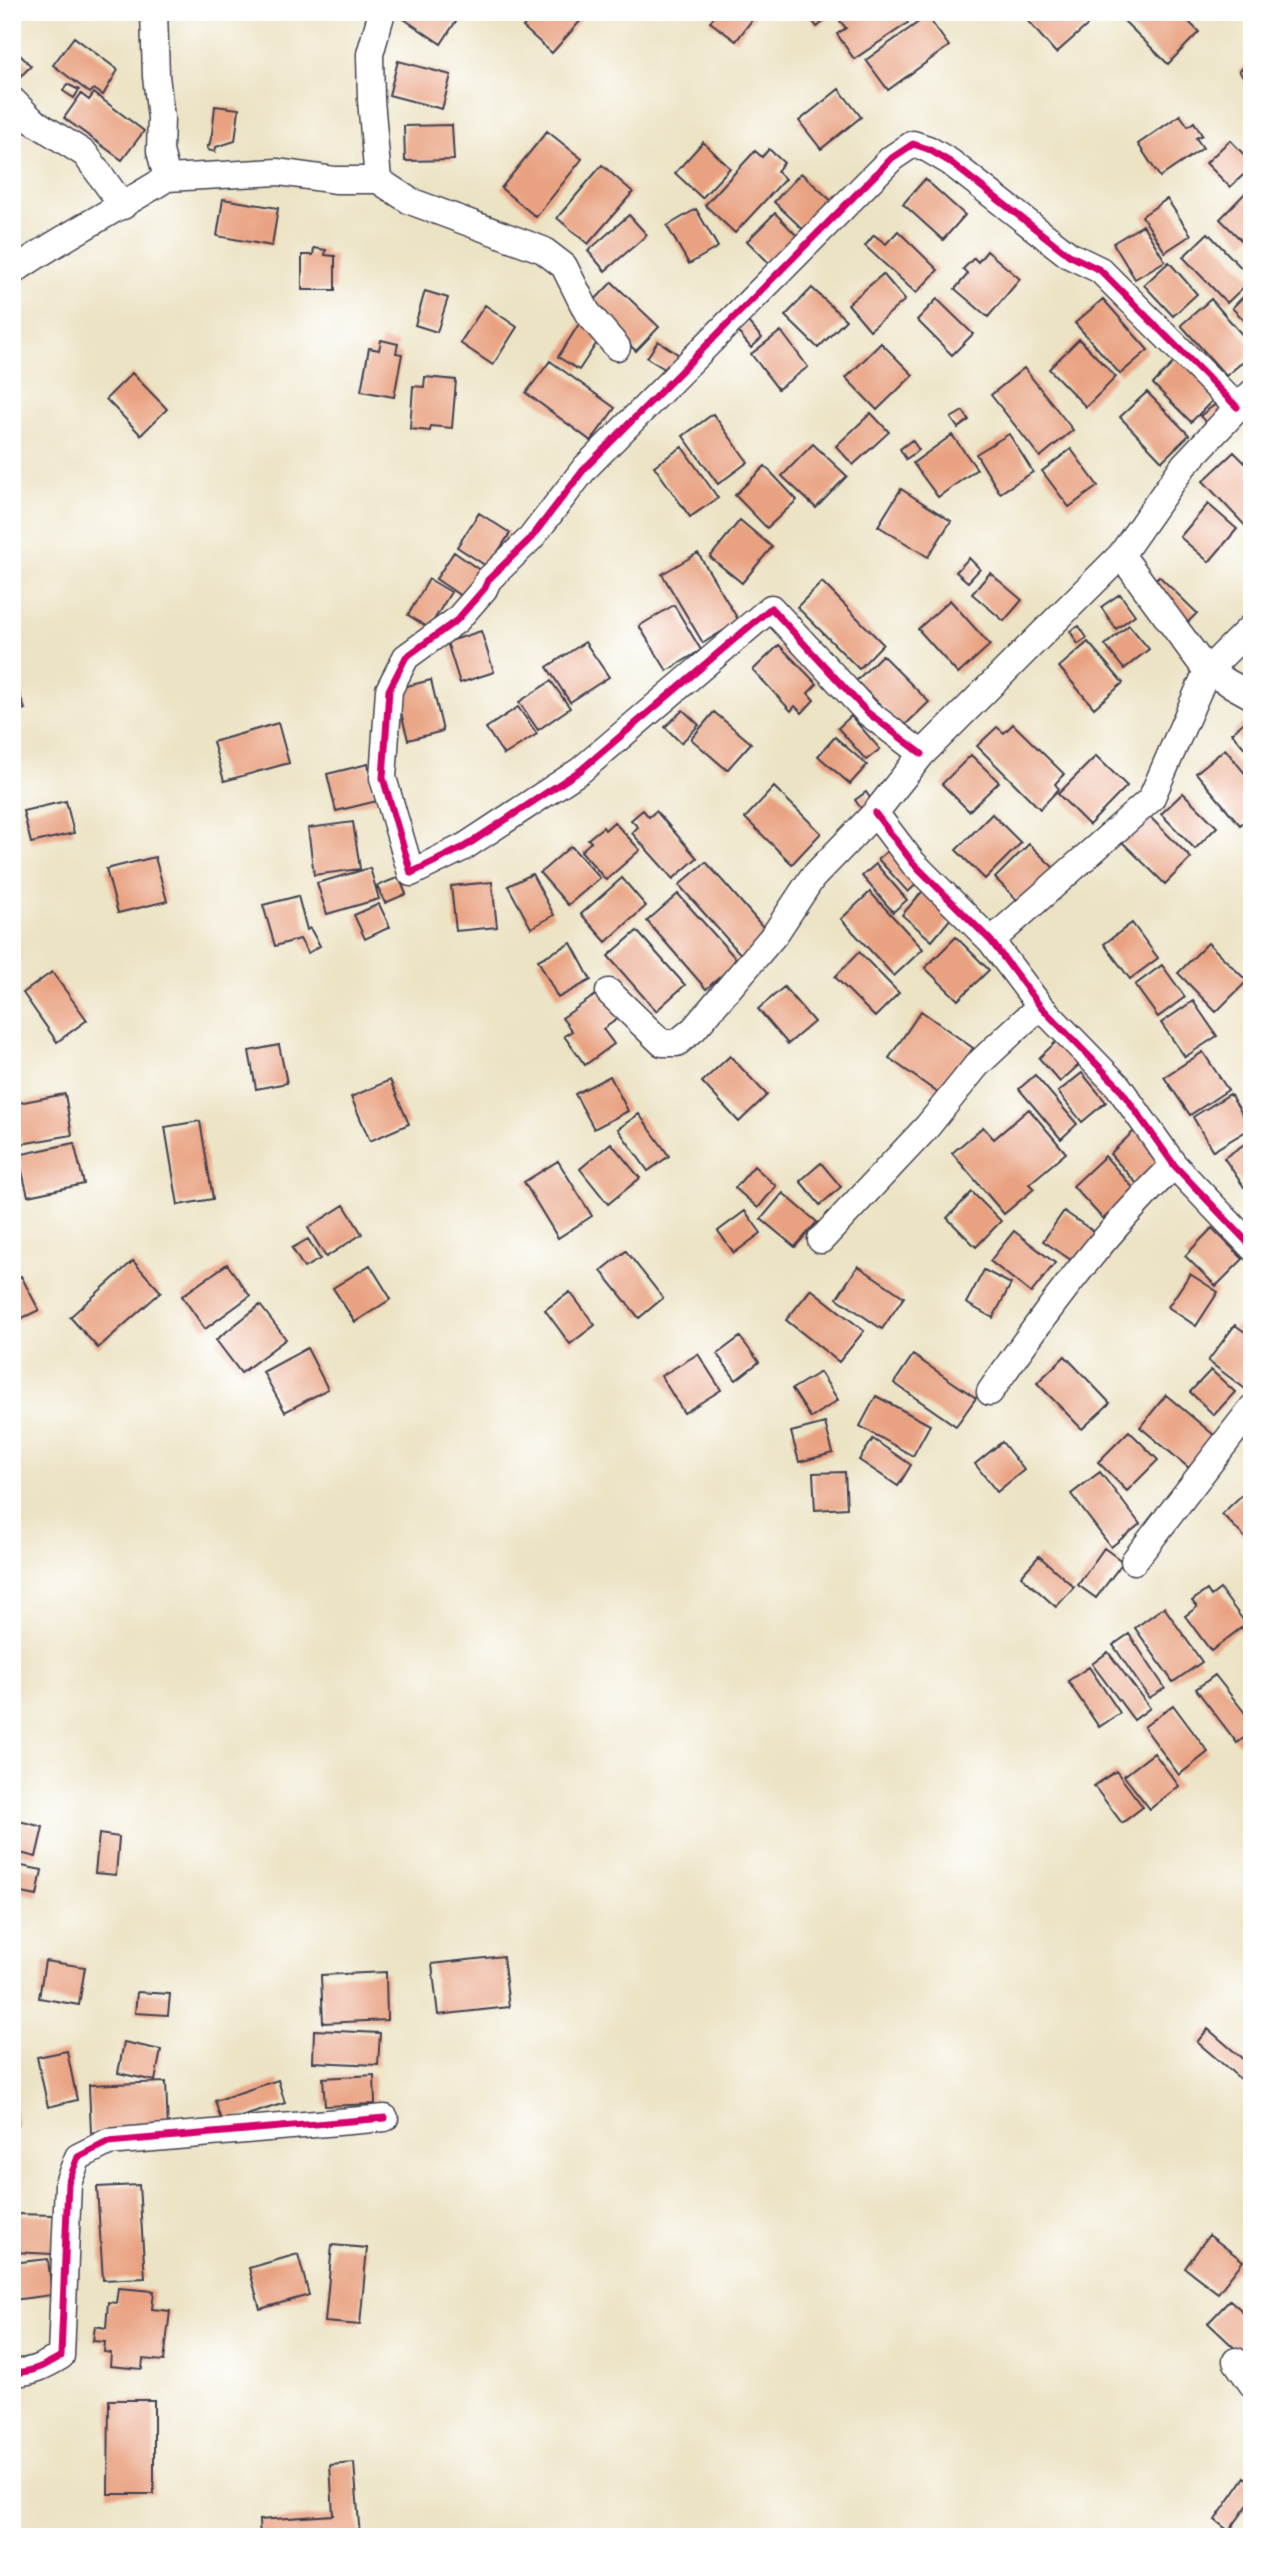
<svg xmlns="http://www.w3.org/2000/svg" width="1264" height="2549" viewBox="0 0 1264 2549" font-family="'Gentium Book Plus',serif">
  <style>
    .building { fill: #e9a281 }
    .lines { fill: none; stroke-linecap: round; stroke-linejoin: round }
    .street-casing { stroke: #403f50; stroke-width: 29 }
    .street { stroke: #fff; stroke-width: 26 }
    .cycleway-casing { stroke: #fff; stroke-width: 11 }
    .cycleway { stroke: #d6006c; stroke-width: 7 }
  </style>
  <rect width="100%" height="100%" fill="#fff"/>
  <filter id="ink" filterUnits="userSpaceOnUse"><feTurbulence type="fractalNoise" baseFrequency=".0143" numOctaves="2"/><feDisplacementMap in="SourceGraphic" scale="14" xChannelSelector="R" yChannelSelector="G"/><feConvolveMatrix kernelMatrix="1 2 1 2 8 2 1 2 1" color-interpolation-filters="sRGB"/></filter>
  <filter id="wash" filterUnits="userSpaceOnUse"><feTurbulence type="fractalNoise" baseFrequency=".00686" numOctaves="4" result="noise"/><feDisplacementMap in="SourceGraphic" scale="28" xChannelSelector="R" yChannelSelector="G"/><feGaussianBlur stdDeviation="1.57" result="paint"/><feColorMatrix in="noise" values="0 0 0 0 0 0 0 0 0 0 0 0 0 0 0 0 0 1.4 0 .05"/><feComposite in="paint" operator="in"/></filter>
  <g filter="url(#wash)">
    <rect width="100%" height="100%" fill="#ece3c4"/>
    <g id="blocks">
      <path class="building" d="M400 12H456L460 15 441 44 398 15Z
        M535 12H574L582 19 552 53 523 27Z
        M717 12H758L736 41 710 22Z
        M806 12H836L817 27Z
        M853 12H901L908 23 854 59 837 34 846 28 840 21Z
        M1033 12H1078L1089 24 1056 53 1026 19Z
        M1128 12H1179L1199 32 1168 64 1122 19Z
        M927 16 949 46 888 90 866 60Z
        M74 37 118 70 103 95 94 89 90 93 53 65Z
        M17 52 31 66 21 76 12 67V57Z
        M398 61 451 75 442 109 389 95Z
        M1252 61V88L1239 71Z
        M67 84 79 90 74 98 63 91Z
        M839 89 861 117 821 149 799 121Z
        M94 93 144 131 122 160 64 118 81 94 89 100Z
        M215 106 239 109 235 141 216 147 215 152 208 150 207 146H209L212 134Z
        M1180 115 1188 126 1194 122 1202 135 1196 138 1203 148 1160 177 1138 144Z
        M452 125 454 160 405 161 404 126Z
        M547 131 582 159 536 217 501 188Z
        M1230 140 1252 163V167L1230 187 1206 163Z
        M703 142 730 168 702 198 675 173Z
        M769 149 784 163 777 171 785 179 735 233 705 205 755 151 762 157Z
        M602 165 633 192 588 244 557 218Z
        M801 173 836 205 808 234 774 202Z
        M925 179 965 215 943 240 903 204Z
        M1252 186V235L1244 243 1220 219Z
        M223 199 278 208 272 246 217 236Z
        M1167 199 1191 235 1165 252 1142 216Z
        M696 209 718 247 689 264 667 226Z
        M775 213 798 237 771 265 747 241Z
        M629 215 647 235 605 271 588 251Z
        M1143 225 1165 261 1135 279 1113 243Z
        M898 231 938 270 916 293 865 246 874 235 886 244Z
        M1208 233 1252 279 1227 303 1183 257Z
        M314 248 326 250 325 255 335 256V290H302V255H313Z
        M987 251 1020 279 988 317 955 289 968 274 963 269 974 258 978 262Z
        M1169 262 1197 294 1173 316 1144 285Z
        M883 274 905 300 870 330 848 304Z
        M612 282 659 327 636 351 589 306Z
        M812 288 846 320 818 348 785 316Z
        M1252 288V328L1232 308Z
        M425 291 448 298 437 332 415 325Z
        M937 299 973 334 952 355 917 320Z
        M1103 299 1148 350 1120 374 1075 323Z
        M1211 299 1252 346V354L1226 376 1181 325Z
        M485 305 517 327 493 365 460 343Z
        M581 321 602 335 579 370 558 357Z
        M748 322 762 338 751 348 737 331Z
        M781 331 808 367 778 389 751 354Z
        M1079 339 1116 377 1086 407 1049 369Z
        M381 340 398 344 396 353 402 354 394 397 361 391 369 348 379 350Z
        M658 341 679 355 668 371 647 358Z
        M881 343 913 375 877 410 846 378Z
        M1179 357 1218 395 1191 422 1153 384Z
        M550 361 615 408 591 441 526 393Z
        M1024 368 1073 430 1040 457 991 395Z
        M132 373 167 409 141 435 106 399Z
        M425 377 456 380 452 428 431 426 430 431 410 429 413 386 424 387Z
        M1147 392 1189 435 1162 461 1120 417Z
        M1220 401 1228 411 1209 426 1200 416Z
        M963 411 969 420 958 428 951 418Z
        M871 413 889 432 853 465 836 446Z
        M713 414 748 462 718 484 683 436Z
        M1009 434 1033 472 1000 493 976 454Z
        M952 435 977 469 938 497 913 463Z
        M912 440 919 450 906 459 900 449Z
        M813 444 847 476 816 508 782 476Z
        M682 447 718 498 690 517 654 466Z
        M1071 449 1098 486 1069 507 1042 471Z
        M1234 452 1252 470V533L1203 481Z
        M765 466 797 500 767 528 735 495Z
        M901 489 951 521 928 557 878 526Z
        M1208 504 1237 529 1209 562 1180 537Z
        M479 513 510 533 488 567 457 547Z
        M740 520 772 547 742 583 710 557Z
        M454 552 488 576 470 602 436 579Z
        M698 553 739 621 703 643 662 574Z
        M969 558 980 569 968 582 956 572Z
        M990 573 1022 600 1004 621 972 594Z
        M1159 576 1197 613 1186 624 1147 588Z
        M429 579 451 592 429 628 408 615Z
        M822 582 883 644 859 669 797 607Z
        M1120 594 1135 615 1116 629 1101 607Z
        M950 600 990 645 958 674 918 629Z
        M674 605 701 650 667 671 639 626Z
        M1129 625 1149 649 1124 669 1105 645Z
        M1079 626 1087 638 1078 644 1070 631Z
        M481 631 494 672 460 683 447 642Z
        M585 642 609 677 570 702 547 667Z
        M1088 642 1123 683 1094 708 1059 667Z
        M779 645 817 684 808 693 814 700 802 713 795 706 791 711 753 670Z
        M882 655 929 702 903 727 856 681Z
        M12 675 25 709 12 714Z
        M431 680 443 731 408 740 395 689Z
        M551 681 570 708 538 730 519 702Z
        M518 707 537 734 504 755 486 728Z
        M683 710 699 725 681 743 665 727Z
        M714 712 751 743 727 770 691 739Z
        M1252 715V757L1232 733Z
        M851 716 880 749 866 760 838 728Z
        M278 723 289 763 224 781 213 742Z
        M1013 724 1064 774 1055 784 1059 789 1040 809 977 746 997 727 1004 733Z
        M835 737 867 765 850 784 818 756Z
        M1225 749 1252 782V815L1240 825 1196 773Z
        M971 755 999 782 969 811 942 784Z
        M1096 756 1127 786 1089 825 1058 794Z
        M368 764 377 801 336 811 327 774Z
        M774 787 821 833 792 864 745 818Z
        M866 792 876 807 865 814 855 800Z
        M1183 793 1217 827 1195 849 1161 814Z
        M66 801 74 833 31 843 23 811Z
        M643 810 649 817 656 811 697 858 673 879 632 833 638 827 631 820Z
        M1145 812 1191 858 1165 884 1119 839Z
        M992 814 1021 843 985 879 956 850Z
        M353 822 360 869 314 875 308 828Z
        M614 822 640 850 606 880 581 851 591 842 588 839 603 827 605 830Z
        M1029 844 1056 870 1022 905 995 878Z
        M895 845 923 878 908 892 878 859Z
        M571 846 600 878 568 905 540 873Z
        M155 857 167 901 118 913 106 869Z
        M706 862 770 935 744 958 679 885Z
        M876 864 907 900 893 912 862 876Z
        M370 868 379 899 327 914 317 883Z
        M532 874 554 915 531 928 508 886Z
        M399 877 406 894 385 903 377 886Z
        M622 878 646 906 606 942 581 914Z
        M492 882 497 927 456 931 451 886Z
        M927 886 957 911 932 941 902 915Z
        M870 892 923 949 894 976 841 919Z
        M678 894 738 961 706 989 647 921Z
        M298 896 307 930 310 928 320 946 308 953 300 939 275 946 263 905Z
        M379 904 390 927 365 939 354 915Z
        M1132 923 1158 958 1130 979 1104 944Z
        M637 931 685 985 656 1011 608 956Z
        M956 937 989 970 958 1000 925 968Z
        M571 943 591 980 558 998 538 960Z
        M1208 943 1247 981 1216 1012 1178 973Z
        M859 952 899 993 875 1017 835 977Z
        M1162 965 1185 997 1158 1017 1135 985Z
        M52 972 87 1020 57 1042 23 993Z
        M784 987 814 1022 788 1044 758 1009Z
        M600 992 619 1018 603 1029 614 1044 585 1065 564 1036 572 1031 562 1018Z
        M1193 1001 1217 1036 1185 1057 1161 1023Z
        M921 1011 973 1048 941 1095 889 1058Z
        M1059 1039 1081 1063 1060 1082 1039 1058Z
        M279 1045 287 1083 256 1089 249 1051Z
        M1203 1052 1228 1090 1190 1115 1164 1077Z
        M730 1056 767 1095 739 1122 702 1082Z
        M1082 1073 1106 1102 1082 1122 1058 1092Z
        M1035 1075 1077 1124 1061 1139 1019 1089Z
        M610 1076 628 1111 594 1129 575 1094Z
        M390 1080 409 1124 370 1141 351 1097Z
        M65 1094 72 1135 21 1144 13 1104Z
        M1230 1094 1251 1128 1213 1151 1193 1117Z
        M1029 1109 1066 1153 1029 1184 1034 1189 1004 1214 952 1153 983 1127 994 1139Z
        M639 1114 669 1156 648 1171 618 1129Z
        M200 1121 213 1199 178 1205 165 1127Z
        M1136 1129 1167 1162 1140 1187 1110 1154Z
        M1252 1139V1181L1244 1187 1224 1158Z
        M74 1143 84 1184 28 1196 18 1155Z
        M611 1143 640 1178 608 1204 580 1169Z
        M1105 1156 1135 1190 1103 1219 1073 1186Z
        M558 1161 592 1216 558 1238 524 1182Z
        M821 1163 841 1187 820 1205 800 1181Z
        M754 1166 776 1186 758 1208 735 1188Z
        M972 1192 1001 1221 976 1247 947 1218Z
        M783 1193 817 1222 795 1247 761 1219Z
        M344 1205 362 1234 326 1257 308 1228Z
        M745 1211 761 1233 734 1253 718 1231Z
        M1064 1211 1097 1234 1077 1264 1043 1241Z
        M1212 1228 1243 1259 1216 1286 1185 1256Z
        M1014 1231 1055 1263 1031 1293 990 1261Z
        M308 1239 320 1259 304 1268 292 1248Z
        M626 1251 663 1298 639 1318 601 1271Z
        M133 1261 161 1292 98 1348 70 1317Z
        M227 1264 250 1296 205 1329 182 1296Z
        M370 1265 391 1299 355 1322 333 1288Z
        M858 1266 904 1297 882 1329 837 1298Z
        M984 1270 1011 1284 993 1318 966 1303Z
        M1190 1274 1218 1292 1196 1326 1168 1307Z
        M21 1276 39 1310 12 1323V1280Z
        M811 1289 864 1331 839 1362 786 1320Z
        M570 1292 595 1325 570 1344 545 1310Z
        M260 1305 286 1339 241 1373 216 1340Z
        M1235 1325 1252 1337V1387L1248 1391 1208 1361Z
        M740 1337 759 1362 736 1380 717 1354Z
        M307 1348 328 1389 285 1412 263 1372Z
        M698 1354 721 1390 684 1413 661 1376Z
        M913 1355 976 1398 956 1426 894 1383Z
        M1065 1356 1110 1403 1082 1429 1037 1383Z
        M1211 1370 1235 1392 1214 1415 1190 1392Z
        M820 1372 838 1400 811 1418 792 1389Z
        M1166 1395 1215 1436 1189 1468 1140 1427Z
        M876 1396 930 1425 913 1456 860 1426Z
        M825 1423 833 1453 799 1462 791 1432Z
        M1129 1431 1158 1460 1127 1491 1098 1462Z
        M873 1439 911 1465 898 1486 859 1460Z
        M1002 1442 1024 1470 997 1492 975 1464Z
        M845 1472 847 1508 815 1510 813 1473Z
        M1100 1472 1140 1524 1111 1547 1071 1494Z
        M1252 1485V1545L1222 1514Z
        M1104 1548 1123 1562 1096 1598 1078 1585Z
        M1039 1556 1074 1587 1056 1607 1021 1576Z
        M1220 1589 1246 1624 1211 1651 1185 1616 1197 1607 1192 1601 1207 1590 1211 1596Z
        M1164 1607 1202 1662 1173 1682 1135 1628Z
        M1129 1634 1165 1688 1149 1698 1113 1645Z
        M1108 1652 1150 1708 1134 1720 1092 1664Z
        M1089 1667 1120 1713 1099 1727 1068 1681Z
        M1215 1675 1252 1722V1732L1237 1743 1196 1689Z
        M1173 1705 1208 1752 1179 1775 1144 1727Z
        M1154 1753 1179 1786 1150 1809 1124 1776Z
        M1116 1771 1143 1807 1122 1823 1094 1786Z
        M15 1820 43 1827 36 1857 12 1851Z
        M99 1834 119 1837 116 1875 95 1873Z
        M12 1864 42 1870 37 1896 12 1891Z
        M503 1956 509 2007 438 2015 432 1964Z
        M45 1961 85 1967 79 2005 39 1998Z
        M386 1972 387 2020 323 2023 321 1975Z
        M137 1992 170 1994 168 2015 135 2013Z
        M1208 2029 1252 2067V2089L1197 2042Z
        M314 2030 380 2033 378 2065 313 2062Z
        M124 2042 161 2050 155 2081 118 2073Z
        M67 2051 77 2100 48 2107 37 2057Z
        M374 2075 375 2104 325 2106 323 2078Z
        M278 2080 285 2103 222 2123 215 2101Z
        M166 2082 168 2130 91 2133 89 2085Z
        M12 2088 18 2126H12Z
        M139 2185 145 2278 103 2280 97 2187Z
        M16 2214 54 2215 52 2254 14 2252Z
        M1209 2235 1243 2261 1218 2293 1185 2268Z
        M332 2245 367 2248 360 2325 325 2322Z
        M298 2254 309 2295 260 2309 249 2268Z
        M48 2259 52 2295 12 2300V2263Z
        M118 2288 154 2291 152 2309 170 2311 164 2361 143 2359 142 2369 110 2366 111 2353 104 2352 105 2342 93 2341 95 2326 106 2328 108 2302 116 2303Z
        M1230 2300 1252 2320V2346L1243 2356 1208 2323Z
        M109 2400H154V2494H108Z
        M354 2463 360 2537H260L259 2520 333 2515 330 2465Z
        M1245 2477 1252 2482V2499L1229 2531 1215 2520Z"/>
    </g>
  </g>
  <g filter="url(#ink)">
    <use href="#blocks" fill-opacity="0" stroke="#403f50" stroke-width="2"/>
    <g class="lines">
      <defs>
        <path id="street" d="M12 100 33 121 85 154 123 206
          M167 178 278 172 335 180H378L410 201 543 250 564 266 587 312 617 347
          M378 180 371 100 370 54 382 12
          M12 272C62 237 116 210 167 178L160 151 161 118 156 76 154 12
          M1121 555 1207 671 1252 696
          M922 754 867 712 771 608 581 770 464 847 411 873 383 778 389 690 406 657 457 620 484 589 488 580 531 538 585 468 892 158 913 144 928 149 950 162 1069 255 1100 270 1237 407
          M875 813 913 863 991 941 1040 1006 1118 1086 1174 1165 1252 1247
          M991 941 1151 799 1207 671 1252 626
          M609 992 662 1043H677L694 1029 775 934 812 878 875 813 922 754 1121 555 1184 465 1252 393
          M821 1240 927 1127 977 1065 1040 1006
          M990 1392C1046 1311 1103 1234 1174 1165
          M1134 1561 1252 1408
          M1236 2361 1252 2384
          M12 2372C30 2374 46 2365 61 2356L68 2183 78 2157 108 2142 385 2118"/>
      </defs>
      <use href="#street" class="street-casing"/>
      <use href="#street" class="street"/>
      <defs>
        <path id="cycleway" d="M922 754 867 712 771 608 581 770 464 847 411 873 383 778 389 690 406 657 457 620 484 589 488 580 531 538 585 468 892 158 913 144 928 149 950 162 1069 255 1100 270 1237 407
          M875 813 913 863 991 941 1040 1006 1118 1086 1174 1165 1252 1247
          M12 2372C30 2374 46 2365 61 2356L68 2183 78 2157 108 2142 385 2118"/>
      </defs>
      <use href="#cycleway" class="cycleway-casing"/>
      <use href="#cycleway" class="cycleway"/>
    </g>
  </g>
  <rect width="1264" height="2549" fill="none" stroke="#fff" stroke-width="42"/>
</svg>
